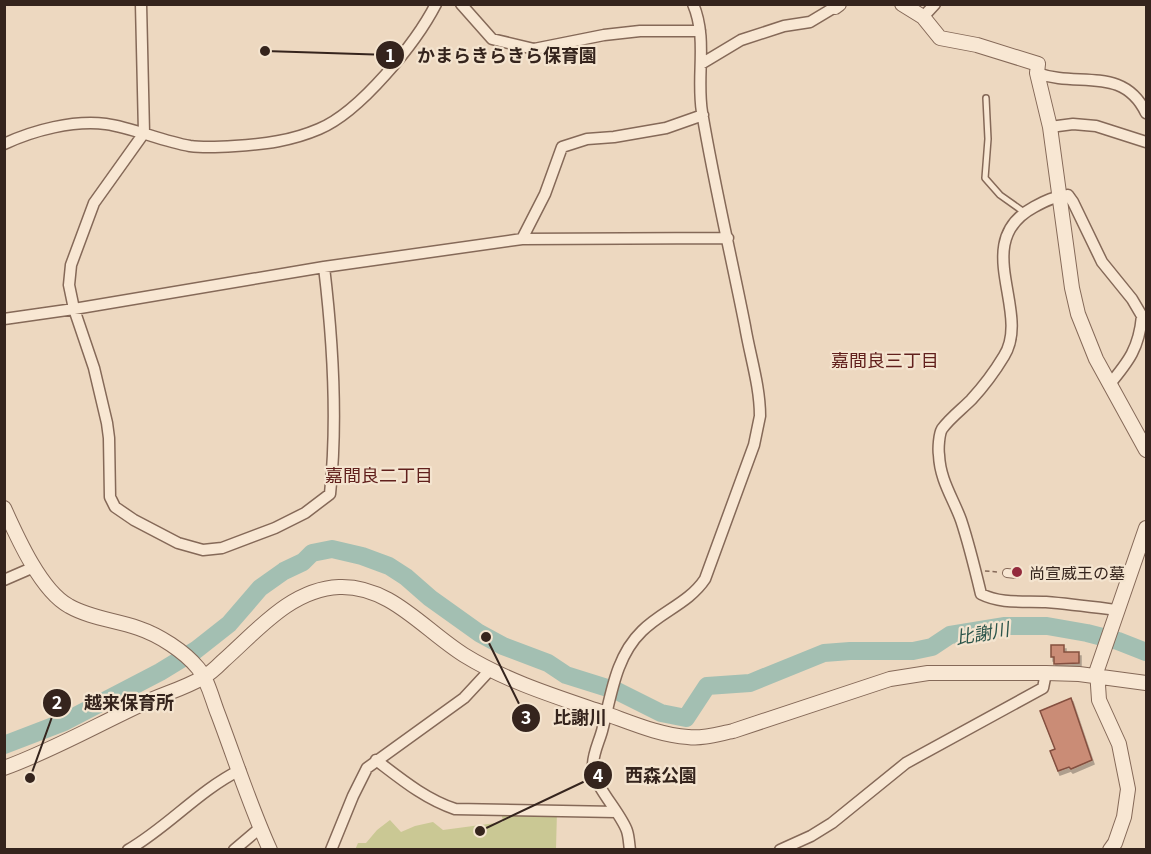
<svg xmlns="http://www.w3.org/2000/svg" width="1151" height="854" viewBox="0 0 1151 854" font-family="Georgia,'Noto Sans JP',serif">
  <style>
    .green { fill: #cac894 }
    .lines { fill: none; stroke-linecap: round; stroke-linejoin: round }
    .river { stroke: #a3bfb2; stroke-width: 18 }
    .building { fill: #ca8c76; stroke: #844f3f; stroke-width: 1.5; filter: url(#shadow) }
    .service-casing { stroke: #856958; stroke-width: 8 }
    .pedestrian-casing { stroke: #856958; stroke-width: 10 }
    .minor-casing { stroke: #856958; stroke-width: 13 }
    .tertiary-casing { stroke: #856958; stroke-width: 16 }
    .path { stroke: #856958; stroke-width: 1.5; stroke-dasharray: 4.5 3; stroke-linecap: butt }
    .service { stroke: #f8e7d3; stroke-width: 5 }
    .pedestrian { stroke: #f8e7d3; stroke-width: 8 }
    .minor { stroke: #f8e7d3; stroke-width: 10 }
    .tertiary { stroke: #f8e7d3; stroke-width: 14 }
    .poi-dot { fill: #932a3c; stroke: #f4e4cf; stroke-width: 2 }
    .labels { text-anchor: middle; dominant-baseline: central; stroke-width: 4.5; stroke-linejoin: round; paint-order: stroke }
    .poi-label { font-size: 16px; fill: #35241d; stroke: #f4e4cf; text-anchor: start }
    .neighbourhood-label { font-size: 18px; fill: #61201d; stroke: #f4e4cf }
    .water-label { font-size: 18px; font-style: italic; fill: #2c554b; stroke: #f4e4cf }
    .leader { fill: none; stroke: #35241d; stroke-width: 2 }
    .callout-dot { fill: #35241d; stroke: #f4e4cf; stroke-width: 2 }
    .mark-label { font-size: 18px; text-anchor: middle; font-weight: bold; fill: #fff }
    .callout-label { font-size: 18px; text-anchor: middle; font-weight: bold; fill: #35241d; stroke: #f4e4cf; stroke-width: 4.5; stroke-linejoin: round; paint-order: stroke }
  </style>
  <defs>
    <filter id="shadow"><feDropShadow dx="2" dy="4" stdDeviation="0" flood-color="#0004"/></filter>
  </defs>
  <rect width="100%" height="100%" fill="#edd8c0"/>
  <path class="green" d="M501 811H557L556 849 355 850 358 843H366L377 830 390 820 401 832 415 826 433 822 443 830 503 822Z"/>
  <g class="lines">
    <path class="river" d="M4 745 64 722 160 672 196 650 229 624 260 588 284 571 303 562 312 553 332 549 362 556 389 566 406 577 430 598 479 633 503 646 548 663 566 675 617 691 661 713 686 718 707 686 750 683 824 653 850 651H913L932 647 950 635 1005 626H1047L1087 633 1118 641 1146 652"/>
  </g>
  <path class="building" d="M1051 645H1064V652H1079V663L1054 664V657H1051Z
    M1071 698 1092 760 1071 769 1069 767 1058 771 1050 751 1055 749 1040 711Z"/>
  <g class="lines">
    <defs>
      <path id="service" d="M986 98 988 139 985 178 1000 195 1024 212"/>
      <path id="pedestrian" d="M1007 573 1016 574"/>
      <path id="minor" d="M141 4 144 133 94 203 71 265 69 285 74 309 94 368 107 423 109 438 110 497 115 507 134 520 178 543 203 550 222 548 275 528 305 513 330 494C338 419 333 342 324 267
        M461 4 492 39 534 49 604 35 640 31H700
        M923 17 935 4
        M701 64 741 40 784 26 810 22 835 7
        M1037 73C1078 88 1123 65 1146 113
        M1050 127 1073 124 1096 126 1146 142
        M4 144C34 130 73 120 106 124 134 128 161 141 190 146 205 148 220 147 235 146 265 144 291 141 319 129 360 112 416 43 436 4
        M522 239 545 194 562 147 587 139 614 137 666 128 703 115
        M4 319 74 309 324 267 522 239 728 238
        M1109 385C1129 361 1139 348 1142 316L1132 299 1102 262 1073 202 1068 195C1055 196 1045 201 1034 207 969 242 1032 311 1004 356 995 371 983 387 971 400 962 409 950 418 942 429 939 434 938 449 939 455 940 480 953 498 961 520 969 544 975 569 981 594 1001 604 1023 601 1046 602 1070 604 1093 607 1117 610
        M4 580 34 567
        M376 760C401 779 425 799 455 809L616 812
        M128 850C168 827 198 791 240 770
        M234 850 260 828
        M331 850 353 796 367 768 464 698 490 670
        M630 850C629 844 629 837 627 831 621 813 593 785 593 767 592 756 599 742 602 731 611 697 615 657 642 631 662 611 689 603 705 579L754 445 760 416C760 386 750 356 745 326 731 255 714 184 702 112 696 76 708 39 693 4
        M780 850 811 836 832 823 906 763 1043 688 1046 673"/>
      <path id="tertiary" d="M834 4 835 7 839 4
        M902 4 923 17 940 38 977 45 1038 64 1037 73 1050 127 1072 288 1078 314 1096 359 1146 450
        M4 508C17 537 41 591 69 606 90 618 115 620 138 628 159 635 184 651 198 668 208 680 212 699 218 714 235 759 250 806 270 850
        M4 768C51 751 95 726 140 705 160 695 183 689 202 678 210 674 217 667 223 661 257 631 291 589 339 587 390 585 424 630 464 655 506 681 554 696 601 712 630 722 658 735 688 737 703 739 718 734 733 731L890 679 928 673H1046L1079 674 1146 683
        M1110 850 1115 843 1124 817 1128 789 1119 744 1099 700 1097 670 1146 528"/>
    </defs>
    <use href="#service" class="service-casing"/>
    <use href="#pedestrian" class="pedestrian-casing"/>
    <use href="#minor" class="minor-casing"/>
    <use href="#tertiary" class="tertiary-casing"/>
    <path class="path" d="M985 571 998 572"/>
    <use href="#service" class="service"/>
    <use href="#pedestrian" class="pedestrian"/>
    <use href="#minor" class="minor"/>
    <use href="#tertiary" class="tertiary"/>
  </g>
  <circle class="poi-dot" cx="1017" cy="572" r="6"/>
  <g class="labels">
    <g class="poi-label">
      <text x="1029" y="572">尚宣威王の墓</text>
    </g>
    <g class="neighbourhood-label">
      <text x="885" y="359">嘉間良三丁目</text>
      <text x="379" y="474">嘉間良二丁目</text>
    </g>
    <g class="water-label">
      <text transform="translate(982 632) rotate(-10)">比謝川</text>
    </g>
  </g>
  <path class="leader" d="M265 51L390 55M30 778L57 703M486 637L526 718M480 831L598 775"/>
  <g class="callout-dot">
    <circle cx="265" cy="51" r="6"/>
    <circle cx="30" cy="778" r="6"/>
    <circle cx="486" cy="637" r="6"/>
    <circle cx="480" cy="831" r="6"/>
    <circle cx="390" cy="55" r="15"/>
    <circle cx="57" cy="703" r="15"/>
    <circle cx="526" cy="718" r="15"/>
    <circle cx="598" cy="775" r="15"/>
  </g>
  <g class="mark-label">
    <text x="390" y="62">1</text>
    <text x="57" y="709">2</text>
    <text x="526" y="724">3</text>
    <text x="598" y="782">4</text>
  </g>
  <g class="callout-label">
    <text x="507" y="62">かまらきらきら保育園</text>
    <text x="129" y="709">越来保育所</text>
    <text x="580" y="724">比謝川</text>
    <text x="661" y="782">西森公園</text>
  </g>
  <rect width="1151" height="854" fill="none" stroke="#35241d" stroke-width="12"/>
</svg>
